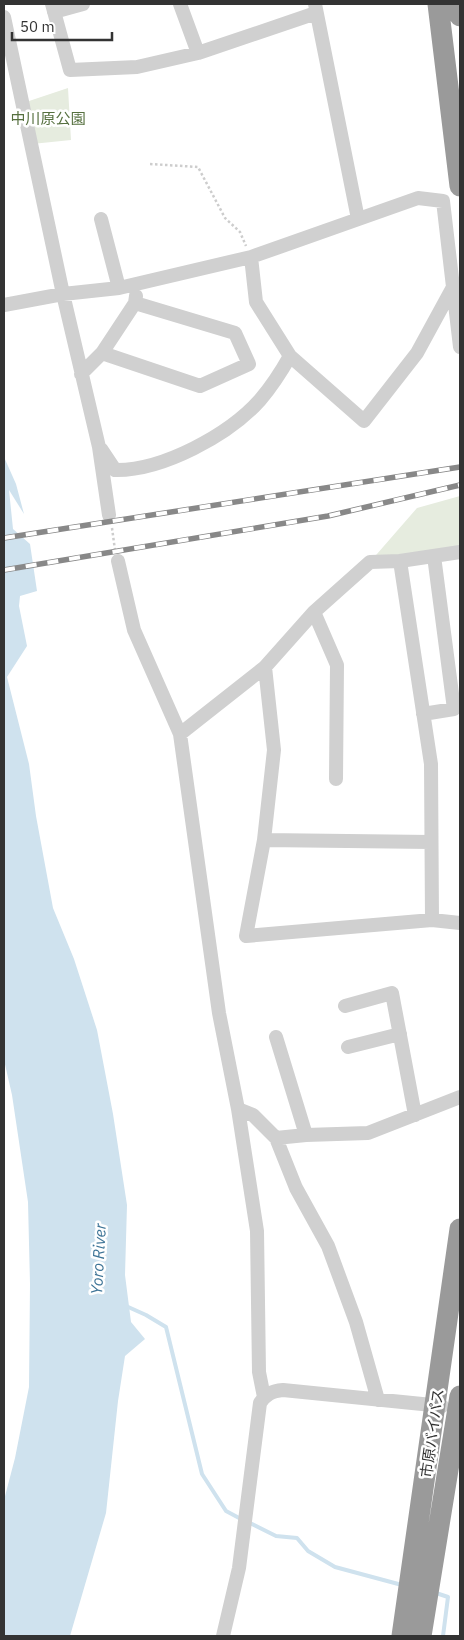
<svg xmlns="http://www.w3.org/2000/svg" width="464" height="1640" viewBox="0 0 464 1640" font-family="'IBM Plex Sans','Noto Sans JP',sans-serif">
  <style>
    .green { fill: #e6ecdf }
    .water { fill: #cfe2ee }
    .lines { fill: none; stroke-linecap: round; stroke-linejoin: round }
    .stream { stroke: #cfe2ee; stroke-width: 4 }
    .path { stroke: #cdcdcd; stroke-width: 2.5; stroke-dasharray: 2.5 2.5; stroke-linecap: butt }
    .minor { stroke: #d0d0d0; stroke-width: 14 }
    .highway { stroke: #9a9a9a; stroke-width: 21 }
    .rail-casing { stroke: #888; stroke-width: 5.5 }
    .rail { stroke: #fff; stroke-width: 4; stroke-dasharray: 11; stroke-linecap: butt }
    .labels { text-anchor: middle; dominant-baseline: central; stroke-width: 5; stroke-linejoin: round; paint-order: stroke }
    .park-label { font-size: 15px; fill: #56703f; stroke: #fff }
    .street-label { font-size: 15px; fill: #333; stroke: #fff }
    .water-label { font-size: 16px; font-style: italic; fill: #3f7597; stroke: #fff }
  </style>
  <rect width="100%" height="100%" fill="#fff"/>
  <path class="green" d="M68 88 71 140 32 144 23 103Z
    M460 496V553L370 562 417 508Z"/>
  <path class="water" d="M4 457 16 484 24 514 9 490 13 529 30 544 37 591 20 596 19 606 27 646 7 677 29 764 36 816 53 908 74 959 97 1030 113 1114 127 1205 125 1275 131 1322 145 1339 125 1356 118 1401 106 1513 70 1636H4V1500L15 1458 29 1387 30 1284 28 1202 12 1095 4 1060Z"/>
  <g class="lines">
    <path class="stream" d="M126 1306 146 1315 166 1327 202 1474 226 1511 241 1519
      M248 1522 276 1536 297 1538 308 1551 335 1567 402 1585
      M436 1593 448 1597 443 1636"/>
    <path class="path" d="M150 164 198 167 225 218 240 232 246 246
      M112 528 115 550"/>
    <path class="minor" d="M52 4 70 70 137 67 198 53 316 13
      M180 4 198 53
      M315 4 358 219
      M54 12 83 4
      M4 17 63 294 99 447 109 515
      M101 219 119 288
      M251 257 256 302 290 356 364 421 417 353 453 287
      M4 305 63 294 119 288 251 257 418 198 443 201 460 347
      M102 353 200 386 249 364 235 333 135 303
      M81 374 102 353 135 303 136 296
      M101 449 115 470C162 471 229 435 260 400 272 386 281 372 290 356
      M118 561 134 630 180 734 219 1013 238 1109 257 1231 259 1372 264 1397
      M400 561 431 764 432 920
      M314 612 337 665 336 779
      M265 667 274 750 264 840 246 936 432 920 460 923
      M423 714 454 709 434 556
      M180 734 265 667 314 612 370 562 400 561 460 552
      M264 840 431 842
      M345 1006 392 993 415 1115
      M276 1037 306 1135
      M348 1047 400 1034
      M238 1109 253 1115 276 1138 306 1135 368 1133 460 1097
      M276 1138 296 1188 328 1246 356 1322 378 1400
      M223 1636 239 1568 260 1403C266 1394 272 1391 283 1390L442 1406"/>
    <path class="highway" d="M438 4 460 186
      M459 4 460 16
      M402 1636 460 1229
      M421 1636 460 1396"/>
    <defs>
      <path id="rail" d="M4 538 460 467
        M4 570 328 516 460 485"/>
    </defs>
    <use href="#rail" class="rail-casing"/>
    <use href="#rail" class="rail"/>
  </g>
  <g class="labels">
    <g class="park-label">
      <text x="48" y="118">中川原公園</text>
    </g>
    <g class="street-label">
      <text transform="translate(432 1433) rotate(-82)">市原バイパス</text>
    </g>
    <g class="water-label">
      <text transform="translate(98 1259) rotate(-87)">Yoro River</text>
    </g>
  </g>
  <rect width="464" height="1640" fill="none" stroke="#333333" stroke-width="10"/>
  <path d="M12 32v8h100v-8" fill="none" stroke="#333333" stroke-width="2.5"/>
  <text x="20" y="32" font-size="15" fill="#333333" stroke="#ffffff" stroke-width="4" paint-order="stroke">50 m</text>
</svg>
